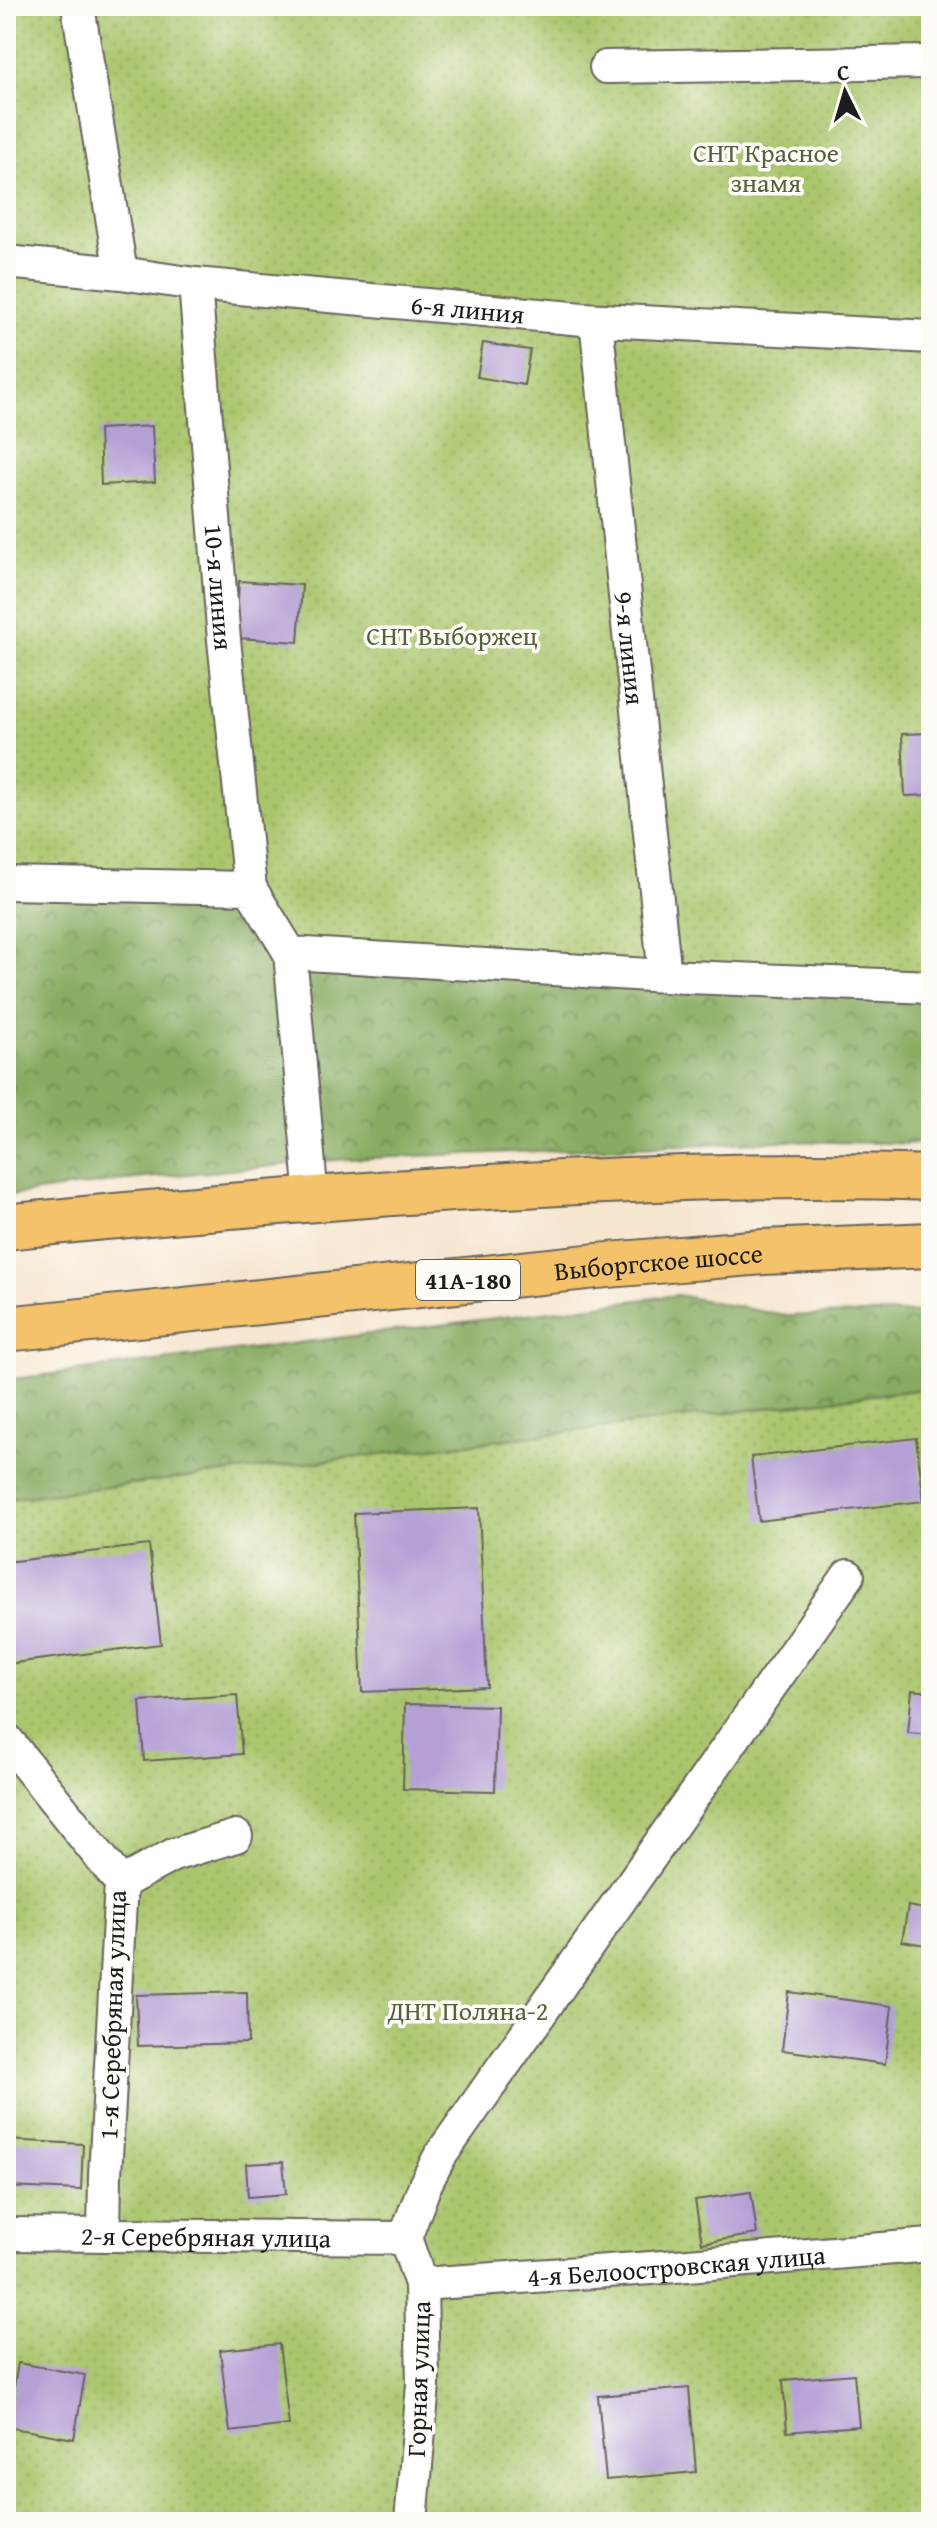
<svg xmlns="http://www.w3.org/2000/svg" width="937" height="2528" viewBox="0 0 937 2528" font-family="'Gentium Book Plus',serif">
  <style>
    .grass { fill: url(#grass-dots); stroke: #637144; stroke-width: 2 }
    .forest { fill: url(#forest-crowns); stroke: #52643e; stroke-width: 2 }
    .building { fill: #b5a0d5 }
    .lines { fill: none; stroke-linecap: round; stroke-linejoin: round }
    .minor-casing { stroke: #68625b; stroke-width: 36 }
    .primary-casing { stroke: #68625b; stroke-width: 48 }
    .minor { stroke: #fff; stroke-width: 32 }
    .primary { stroke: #f3c26a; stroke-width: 44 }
    .labels { text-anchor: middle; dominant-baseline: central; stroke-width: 7; stroke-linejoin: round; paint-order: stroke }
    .shield { fill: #fdfcf7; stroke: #605f5e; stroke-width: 2 }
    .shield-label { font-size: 24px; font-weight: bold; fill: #1c1c1c }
    .park-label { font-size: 26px; fill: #55603c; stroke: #fdfcf7 }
    .street-label { font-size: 26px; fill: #1c1c1c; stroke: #fdfcf7 }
  </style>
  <defs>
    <pattern id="grass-dots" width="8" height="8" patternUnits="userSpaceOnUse" patternTransform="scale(2)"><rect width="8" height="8" fill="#aac66d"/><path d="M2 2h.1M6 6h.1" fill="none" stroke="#92aa5e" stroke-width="1.8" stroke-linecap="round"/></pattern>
    <pattern id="forest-crowns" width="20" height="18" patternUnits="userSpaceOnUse" patternTransform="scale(2)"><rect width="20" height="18" fill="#87ab60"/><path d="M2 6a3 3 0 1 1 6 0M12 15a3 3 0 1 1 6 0" fill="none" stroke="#6e8a4e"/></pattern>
  </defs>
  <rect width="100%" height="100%" fill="#fdfcf7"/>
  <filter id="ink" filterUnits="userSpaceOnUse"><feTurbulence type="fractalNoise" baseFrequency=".0125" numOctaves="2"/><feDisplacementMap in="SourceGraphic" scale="16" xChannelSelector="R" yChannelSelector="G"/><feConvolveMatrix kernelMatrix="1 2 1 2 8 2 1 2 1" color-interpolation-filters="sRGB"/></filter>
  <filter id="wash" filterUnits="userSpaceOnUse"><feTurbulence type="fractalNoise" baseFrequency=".006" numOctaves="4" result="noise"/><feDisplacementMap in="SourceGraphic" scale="32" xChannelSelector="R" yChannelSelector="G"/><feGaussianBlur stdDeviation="1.8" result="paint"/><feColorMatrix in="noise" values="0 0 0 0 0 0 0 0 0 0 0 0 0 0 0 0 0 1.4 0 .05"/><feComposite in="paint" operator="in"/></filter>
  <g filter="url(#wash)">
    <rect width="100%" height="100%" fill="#f6e5cf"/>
    <path class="grass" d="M6 6H931V989L300 954 6 883Z
      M931 1388V2522H6V1499Z"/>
    <path class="forest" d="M6 883 233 888 283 943 931 989V1144L782 1141 348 1159 135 1179 6 1196Z
      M677 1295 786 1316 931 1312V1388L6 1499V1380Z"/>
    <g id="blocks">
      <path class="building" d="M483 343 530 350 524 385 477 377Z
        M152 426 155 482 101 485 99 429Z
        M239 581 302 585 298 642 236 638Z
        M931 733V795L905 796 902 734Z
        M916 1438 924 1501 759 1521 751 1457Z
        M479 1508 487 1687 362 1692 354 1513Z
        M149 1545 161 1644 6 1664V1562Z
        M912 1690 931 1692V1735L908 1733Z
        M237 1695 242 1754 144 1761 140 1701Z
        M405 1704 497 1706 495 1791 403 1789Z
        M908 1906 931 1910V1946L902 1941Z
        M247 1992 248 2043 138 2046 136 1995Z
        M789 1992 892 2006 885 2064 782 2050Z
        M6 2140 83 2144 81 2190 6 2187Z
        M283 2162 286 2194 248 2197 246 2164Z
        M751 2192 757 2234 702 2243 695 2200Z
        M279 2344 289 2425 230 2432 220 2350Z
        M18 2363 85 2375 74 2439 7 2427Z
        M854 2374 859 2426 787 2432 783 2380Z
        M689 2388 696 2472 606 2480 598 2396Z"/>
    </g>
  </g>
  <g filter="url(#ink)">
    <use href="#blocks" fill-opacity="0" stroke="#68625b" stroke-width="2"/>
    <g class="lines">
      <defs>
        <g id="minor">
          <path d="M78 6 121 273"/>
          <path d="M606 67 931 62"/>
          <path id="s1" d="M6 262 121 273 195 284 583 319 931 337"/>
          <path id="s2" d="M195 284 224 640 250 888"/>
          <path id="s3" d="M596 320 665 976"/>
          <path d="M6 883 250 888 290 953 665 976 931 987"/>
          <path d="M290 953 312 1199"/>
          <path d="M6 1739 121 1883 105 2175 104 2235"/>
          <path d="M121 1883 173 1855 236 1836"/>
          <path id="s4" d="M6 2234 405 2238"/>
          <path d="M405 2238 425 2185 440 2156 848 1576"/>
          <path d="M405 2238 421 2284 423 2385 411 2522"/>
          <path id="s5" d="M421 2284 651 2268 931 2245"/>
        </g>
        <g id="primary">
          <path d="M6 1227C134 1213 263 1203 392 1193 572 1181 751 1172 931 1178"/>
          <path id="s6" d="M6 1329 597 1266 763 1252 931 1245"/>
        </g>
      </defs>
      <use href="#minor" class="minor-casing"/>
      <use href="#primary" class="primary-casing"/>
      <use href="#minor" class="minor"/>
      <use href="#primary" class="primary"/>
    </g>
  </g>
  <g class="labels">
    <rect class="shield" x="416" y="1260" width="104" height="40" rx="6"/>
    <g class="shield-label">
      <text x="468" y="1280">41А-180</text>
    </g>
    <g class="park-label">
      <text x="766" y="152">СНТ Красное<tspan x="766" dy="30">знамя</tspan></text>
      <text x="452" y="635">СНТ Выборжец</text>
      <text x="468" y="2010">ДНТ Поляна-2</text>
    </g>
    <g class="street-label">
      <text stroke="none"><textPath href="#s1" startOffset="464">6-я линия</textPath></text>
      <text stroke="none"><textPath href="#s2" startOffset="304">10-я линия</textPath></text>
      <text stroke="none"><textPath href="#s3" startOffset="330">9-я линия</textPath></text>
      <text stroke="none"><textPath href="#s6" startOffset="656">Выборгское шоссе</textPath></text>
      <text transform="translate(112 2015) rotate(-88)">1-я Серебряная улица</text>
      <text stroke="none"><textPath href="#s4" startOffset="200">2-я Серебряная улица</textPath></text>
      <text stroke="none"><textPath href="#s5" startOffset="256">4-я Белоостровская улица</textPath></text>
      <text transform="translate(418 2379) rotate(-88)">Горная улица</text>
    </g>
  </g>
  <rect width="937" height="2528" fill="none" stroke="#fdfcf7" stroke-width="32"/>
  <g transform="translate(845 92) rotate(355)" stroke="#fdfcf7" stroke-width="6" paint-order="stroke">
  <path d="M0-6L14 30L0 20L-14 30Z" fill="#1c1c1c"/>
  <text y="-12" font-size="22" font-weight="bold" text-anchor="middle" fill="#1c1c1c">С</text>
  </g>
</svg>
